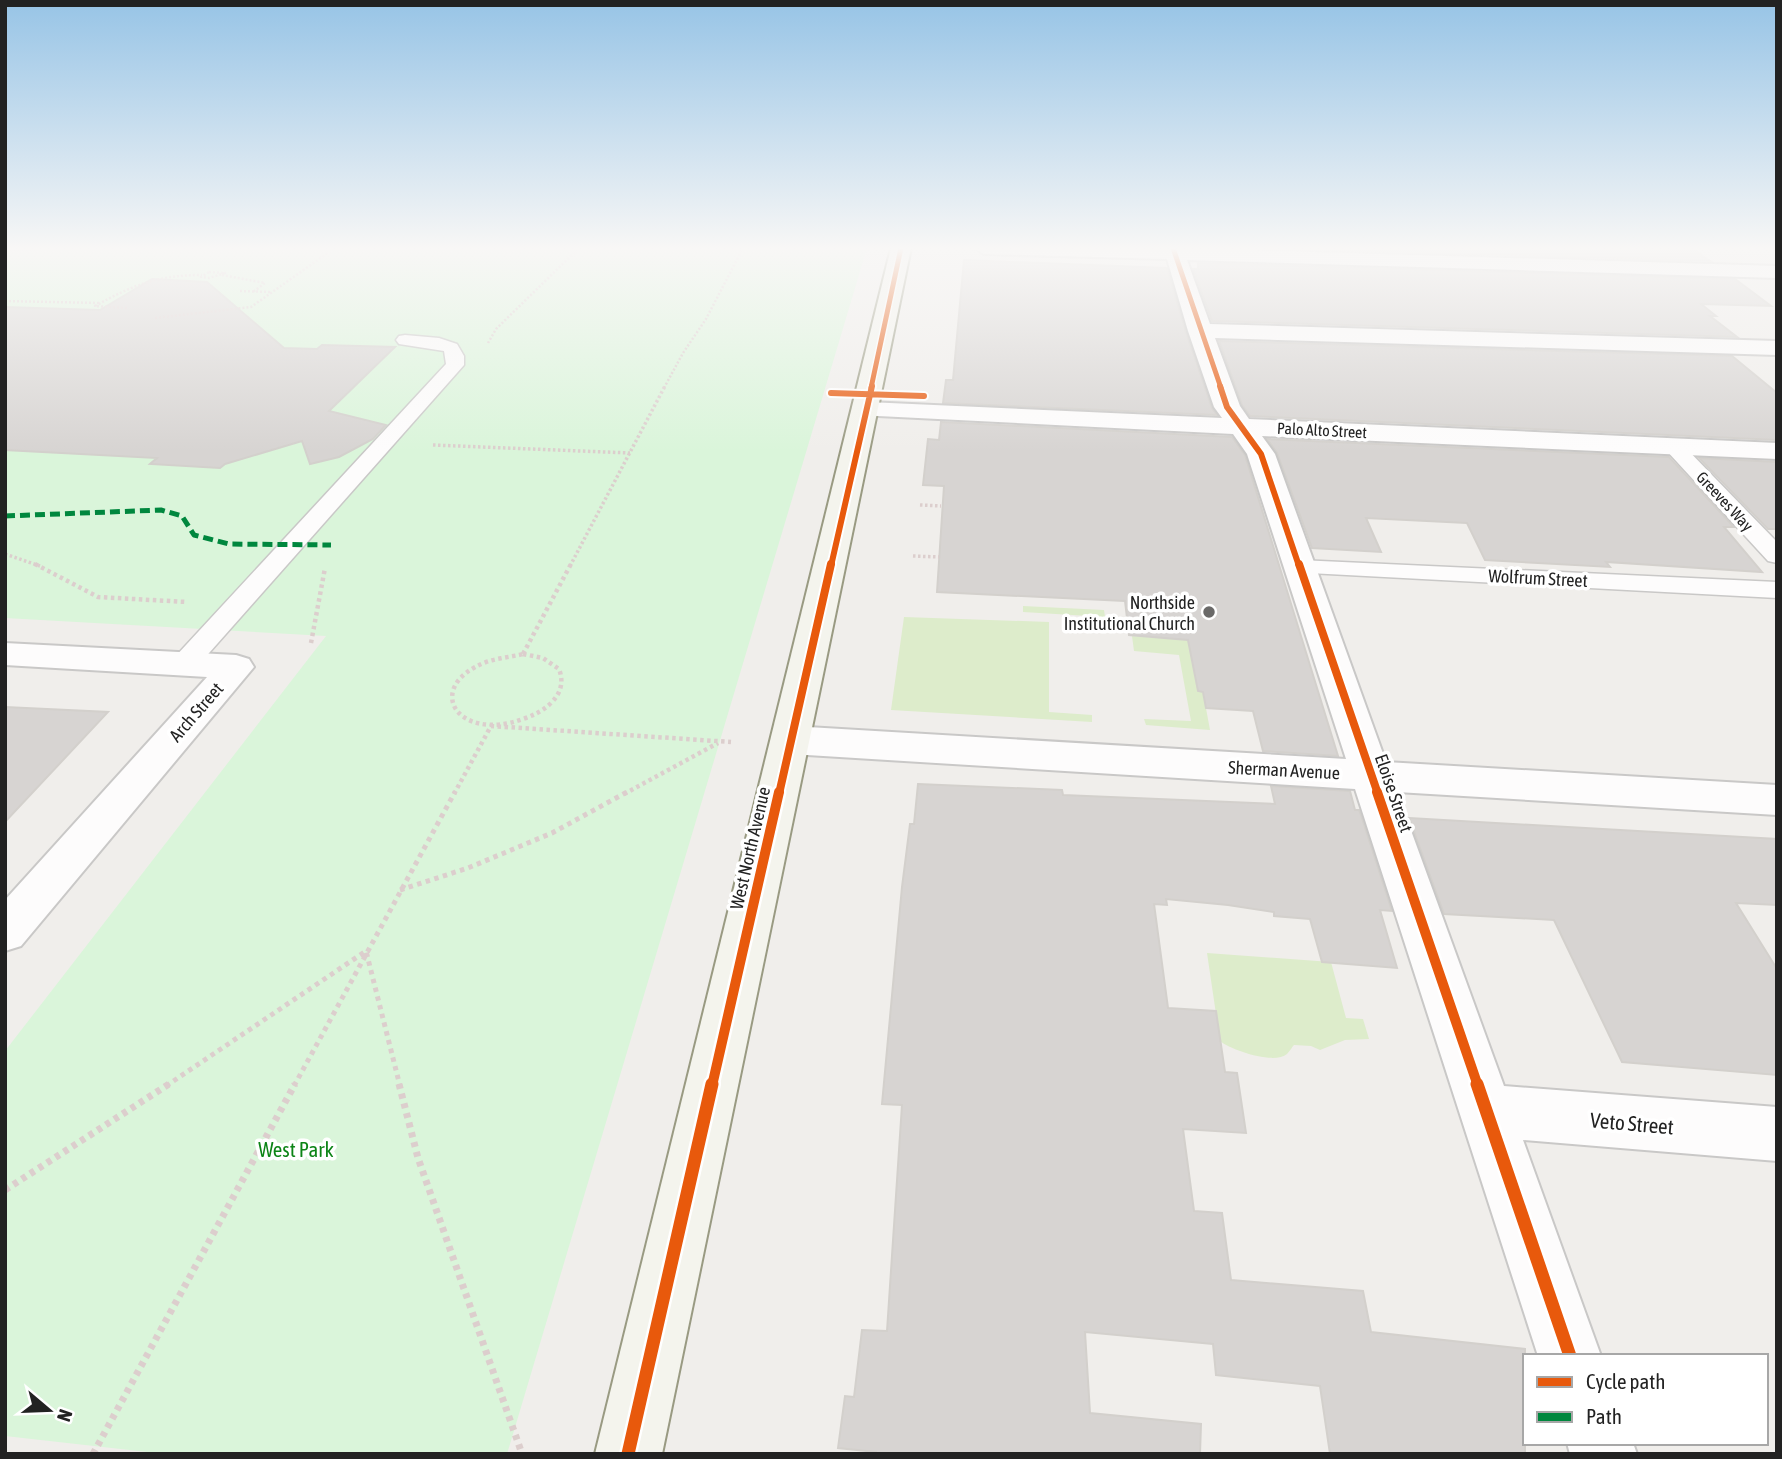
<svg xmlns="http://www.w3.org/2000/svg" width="1782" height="1459" viewBox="0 0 1782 1459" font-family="'Asap Condensed',sans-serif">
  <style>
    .grass { fill: #ddeccb }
    .park { fill: #daf5da }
    .building { fill: #d7d4d2; stroke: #d3d0cc; stroke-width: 2 }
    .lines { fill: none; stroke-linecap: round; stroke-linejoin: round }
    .lane-casing { stroke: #c9c8c7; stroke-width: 3 }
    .street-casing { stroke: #c9c8c7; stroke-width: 4 }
    .secondary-casing { stroke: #999a82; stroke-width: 4 }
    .path-far4 { stroke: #dccecd; stroke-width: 2.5; stroke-dasharray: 2 2; stroke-linecap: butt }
    .path-far3 { stroke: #dccecd; stroke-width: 3.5; stroke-dasharray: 2.5 2.5; stroke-linecap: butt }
    .path-far2 { stroke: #dccecd; stroke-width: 4.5; stroke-dasharray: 3.5 3.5; stroke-linecap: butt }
    .path-far1 { stroke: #dccecd; stroke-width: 5; stroke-dasharray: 4.5 4.5; stroke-linecap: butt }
    .path { stroke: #dccecd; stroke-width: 7; stroke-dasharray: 5 5; stroke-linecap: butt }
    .lane { fill: #fdfcfc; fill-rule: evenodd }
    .street { fill: #fdfcfc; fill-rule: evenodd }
    .secondary { fill: #f4f4ed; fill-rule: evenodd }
    .quiet { stroke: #00873e; stroke-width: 5; stroke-dasharray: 10 5; stroke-linecap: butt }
    .cycleway-far4-casing { stroke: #fff; stroke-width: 8 }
    .cycleway-far3-casing { stroke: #fff; stroke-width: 10 }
    .cycleway-far2-casing { stroke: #fff; stroke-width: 12 }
    .cycleway-far1-casing { stroke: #fff; stroke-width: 15 }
    .cycleway-casing { stroke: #fff; stroke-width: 18 }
    .cycleway-far4 { stroke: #e8590c; stroke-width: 5 }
    .cycleway-far3 { stroke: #e8590c; stroke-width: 6 }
    .cycleway-far2 { stroke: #e8590c; stroke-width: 8 }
    .cycleway-far1 { stroke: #e8590c; stroke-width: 10 }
    .cycleway { stroke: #e8590c; stroke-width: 13 }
    .poi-dot { fill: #6a6968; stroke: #fff; stroke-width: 2.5 }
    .labels { text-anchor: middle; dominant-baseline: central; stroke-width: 7; stroke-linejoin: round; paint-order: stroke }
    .far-street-label { font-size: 16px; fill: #222; stroke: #fff }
    .street-label { font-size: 18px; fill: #222; stroke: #fff }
    .poi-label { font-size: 18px; fill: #222; stroke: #fff; text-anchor: end }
    .near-street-label { font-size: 21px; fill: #222; stroke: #fff }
    .near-park-label { font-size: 21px; fill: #0c8416; stroke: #fff }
  </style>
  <rect width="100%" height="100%" fill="#f0eeeb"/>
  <path class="grass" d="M1023 606 1104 610 1105 617 1023 612Z
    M904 617 1049 622V712L1092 715V722L891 710Z
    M1132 636 1188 640 1198 691 1203 692 1210 730 1146 725 1144 719 1191 721 1179 655 1134 651Z
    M1207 953 1331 962 1346 1018 1363 1019 1369 1039 1345 1040 1320 1050 1311 1046 1294 1045C1292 1047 1290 1051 1287 1054 1274 1065 1231 1050 1220 1041Z"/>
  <path class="park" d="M5 248H867L507 1454H165L5 1436V1051L326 636 5 618Z"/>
  <path class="building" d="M1271 248H1691L1710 261Z
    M964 260 1167 268 1186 332 1212 408 1217 415 943 403 946 380H953Z
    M1198 263 1735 279 1771 306 1701 304 1716 316H1710L1737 337 1212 321 1193 269H1198Z
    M152 279 207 282 284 348 317 349 322 345 395 347 329 411 386 425 373 439 339 457 310 464 302 441 225 464 220 468 150 464 157 458 5 450V307L100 310Z
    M1219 341 1732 356 1777 393V440L1250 416 1242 405Z
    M941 422 1232 437 1245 455 1338 756 1263 751 1253 711 1206 708 1203 692 1198 691 1188 640 1129 635 1125 601 937 592 944 486 923 485 928 439 939 440Z
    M1267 439 1669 457 1734 527H1724L1762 572 1606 562 1610 567 1485 560 1467 523 1366 518 1381 552 1312 548 1277 453Z
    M1699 458 1777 462V529H1768Z
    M5 707 108 712 5 822Z
    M918 784 1062 790 1063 795 1275 804 1271 786 1350 791 1355 810H1359L1361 815 1392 911 1380 910 1397 968 1322 962 1310 919 1274 916V912L1228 905 1166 899 1167 905 1154 904 1168 1008 1216 1011 1225 1072 1237 1073 1246 1133 1183 1129 1194 1211 1222 1213 1231 1280 1363 1291 1371 1332 1525 1349V1454H1330L1320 1386 1216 1375 1213 1344 1085 1332 1090 1413 1201 1424 1200 1454H876V1452L838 1448 845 1396 854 1397 862 1330 887 1331 902 1105 882 1104 902 887 910 824H914Z
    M1409 818 1777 839V905L1736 903 1777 969V1075L1622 1062 1554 920 1444 914Z"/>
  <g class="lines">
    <defs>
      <path id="lane" d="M405 335 439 338 457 344 464 356V365L194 670 184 673 174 670 170 664 174 658 446 364 444 351 399 344 396 340 399 336Z
        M1673 440 1680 442 1777 542V563L1768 561 1666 450 1662 446 1666 442Z
        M1299 560 1777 582V598L1290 572 1287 567 1290 562Z"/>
      <path id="street" d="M974 248H1183L1777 266V278L1187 260 1210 324 1777 341V355L1215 338 1240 406 1249 419 1777 443V459L1262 436 1275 454 1386 762 1777 785V815L1397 792 1504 1086 1777 1107V1161L1523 1140 1601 1356H1538L1355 789 791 754 777 750 772 740 777 730 791 726 1346 759 1247 454 1233 434 858 415 854 410 858 405 867 402 1222 418 1214 407 1188 331 1167 259 984 254Z
        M5 643 236 655 249 659 254 667 21 946 5 951V900L207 677 5 665Z
        M1567 1443H1633L1637 1454H1570Z"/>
      <path id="secondary" d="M891 248H911L662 1454H595Z"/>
    </defs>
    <use href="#lane" class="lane-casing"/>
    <use href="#street" class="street-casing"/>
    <use href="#secondary" class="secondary-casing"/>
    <path class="path-far4" d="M5 250 65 248
      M209 272 225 273 209 278 201 277Z
      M222 275 265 283 253 292
      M240 291 271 292
      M5 301 100 303
      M127 308 95 306C133 285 158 275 202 275
      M155 318 251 307 329 252
      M488 343 496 329 579 248
      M664 388 683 353 706 319 743 248"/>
    <path class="path-far3" d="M433 445 630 453
      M920 505 941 506
      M5 554 40 566
      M913 556 939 557
      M570 566 665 386"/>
    <path class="path-far2" d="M35 564 98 597 187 602
      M311 643 325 568
      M523 654 571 564
      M523 654 543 658 559 669C564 682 561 693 551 703 543 711 534 715 523 719 457 743 422 687 486 662 498 658 511 657 523 654Z
      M454 794 491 726 731 742
      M624 794 718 743"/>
    <path class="path-far1" d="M400 890 468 868 552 833 627 792
      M166 1086 366 951 400 1086
      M294 1086 455 792"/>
    <path class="path" d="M399 1084 418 1158 521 1451
      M5 1190 169 1084
      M93 1454 295 1084"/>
    <use href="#lane" class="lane"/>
    <use href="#street" class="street"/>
    <use href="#secondary" class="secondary"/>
    <path class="quiet" d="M5 516 161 510 182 516 194 535 229 544 331 545"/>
    <defs>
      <path id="cycleway-far4" d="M1173 248 1221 388
        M871 388 901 248"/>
      <path id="cycleway-far3" d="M1220 386 1227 407 1261 454 1299 566
        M831 393 924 396
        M831 566 872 386"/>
      <path id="cycleway-far2" d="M1299 564 1378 794
        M779 794 831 564"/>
      <path id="cycleway-far1" d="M1377 792 1478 1086
        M712 1086 779 792"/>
      <path id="cycleway" d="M1477 1084 1570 1356
        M628 1454 712 1084"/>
    </defs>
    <use href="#cycleway-far4" class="cycleway-far4-casing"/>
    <use href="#cycleway-far3" class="cycleway-far3-casing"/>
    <use href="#cycleway-far2" class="cycleway-far2-casing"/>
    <use href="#cycleway-far1" class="cycleway-far1-casing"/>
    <use href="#cycleway" class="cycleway-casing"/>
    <use href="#cycleway-far4" class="cycleway-far4"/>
    <use href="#cycleway-far3" class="cycleway-far3"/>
    <use href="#cycleway-far2" class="cycleway-far2"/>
    <use href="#cycleway-far1" class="cycleway-far1"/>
    <use href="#cycleway" class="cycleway"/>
  </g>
  <linearGradient id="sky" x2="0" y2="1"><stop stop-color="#97c4e6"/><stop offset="0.55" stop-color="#f8f7f6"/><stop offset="1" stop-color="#f8f7f6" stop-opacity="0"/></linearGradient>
  <rect width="1782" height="452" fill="url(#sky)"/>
  <circle class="poi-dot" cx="1209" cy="612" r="7"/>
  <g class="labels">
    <g class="far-street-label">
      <text transform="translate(1322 430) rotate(3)">Palo Alto Street</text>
      <text transform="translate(1725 501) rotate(47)">Greeves Way</text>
    </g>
    <g class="street-label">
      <text transform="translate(1538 578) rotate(3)">Wolfrum Street</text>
      <text transform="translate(196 712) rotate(-49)">Arch Street</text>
      <text transform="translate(1284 770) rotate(3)">Sherman Avenue</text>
      <text transform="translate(1394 793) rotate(71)">Eloise Street</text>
      <text transform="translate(750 848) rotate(-77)">West North Avenue</text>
    </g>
    <g class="poi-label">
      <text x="1195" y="602">Northside<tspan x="1195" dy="21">Institutional Church</tspan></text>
    </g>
    <g class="near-street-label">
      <text transform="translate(1632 1123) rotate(5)">Veto Street</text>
    </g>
    <g class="near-park-label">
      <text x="296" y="1149">West Park</text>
    </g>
  </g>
  <rect width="1782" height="1459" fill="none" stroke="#222222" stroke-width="14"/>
  <rect x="1523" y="1354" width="245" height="91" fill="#ffffff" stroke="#a7a7a7" stroke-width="2"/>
  <rect x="1537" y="1377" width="35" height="10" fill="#e8590c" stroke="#a7a7a7" stroke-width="2"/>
  <text x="1586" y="1389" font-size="21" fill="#222222">Cycle path</text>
  <rect x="1537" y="1412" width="35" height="10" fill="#00873e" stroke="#a7a7a7" stroke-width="2"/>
  <text x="1586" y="1424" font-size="21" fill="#222222">Path</text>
  <g transform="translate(49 1410) rotate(109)" stroke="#ffffff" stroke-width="5" paint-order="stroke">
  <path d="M0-5L12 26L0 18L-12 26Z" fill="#222222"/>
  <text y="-10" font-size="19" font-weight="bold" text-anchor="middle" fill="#222222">N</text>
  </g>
</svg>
